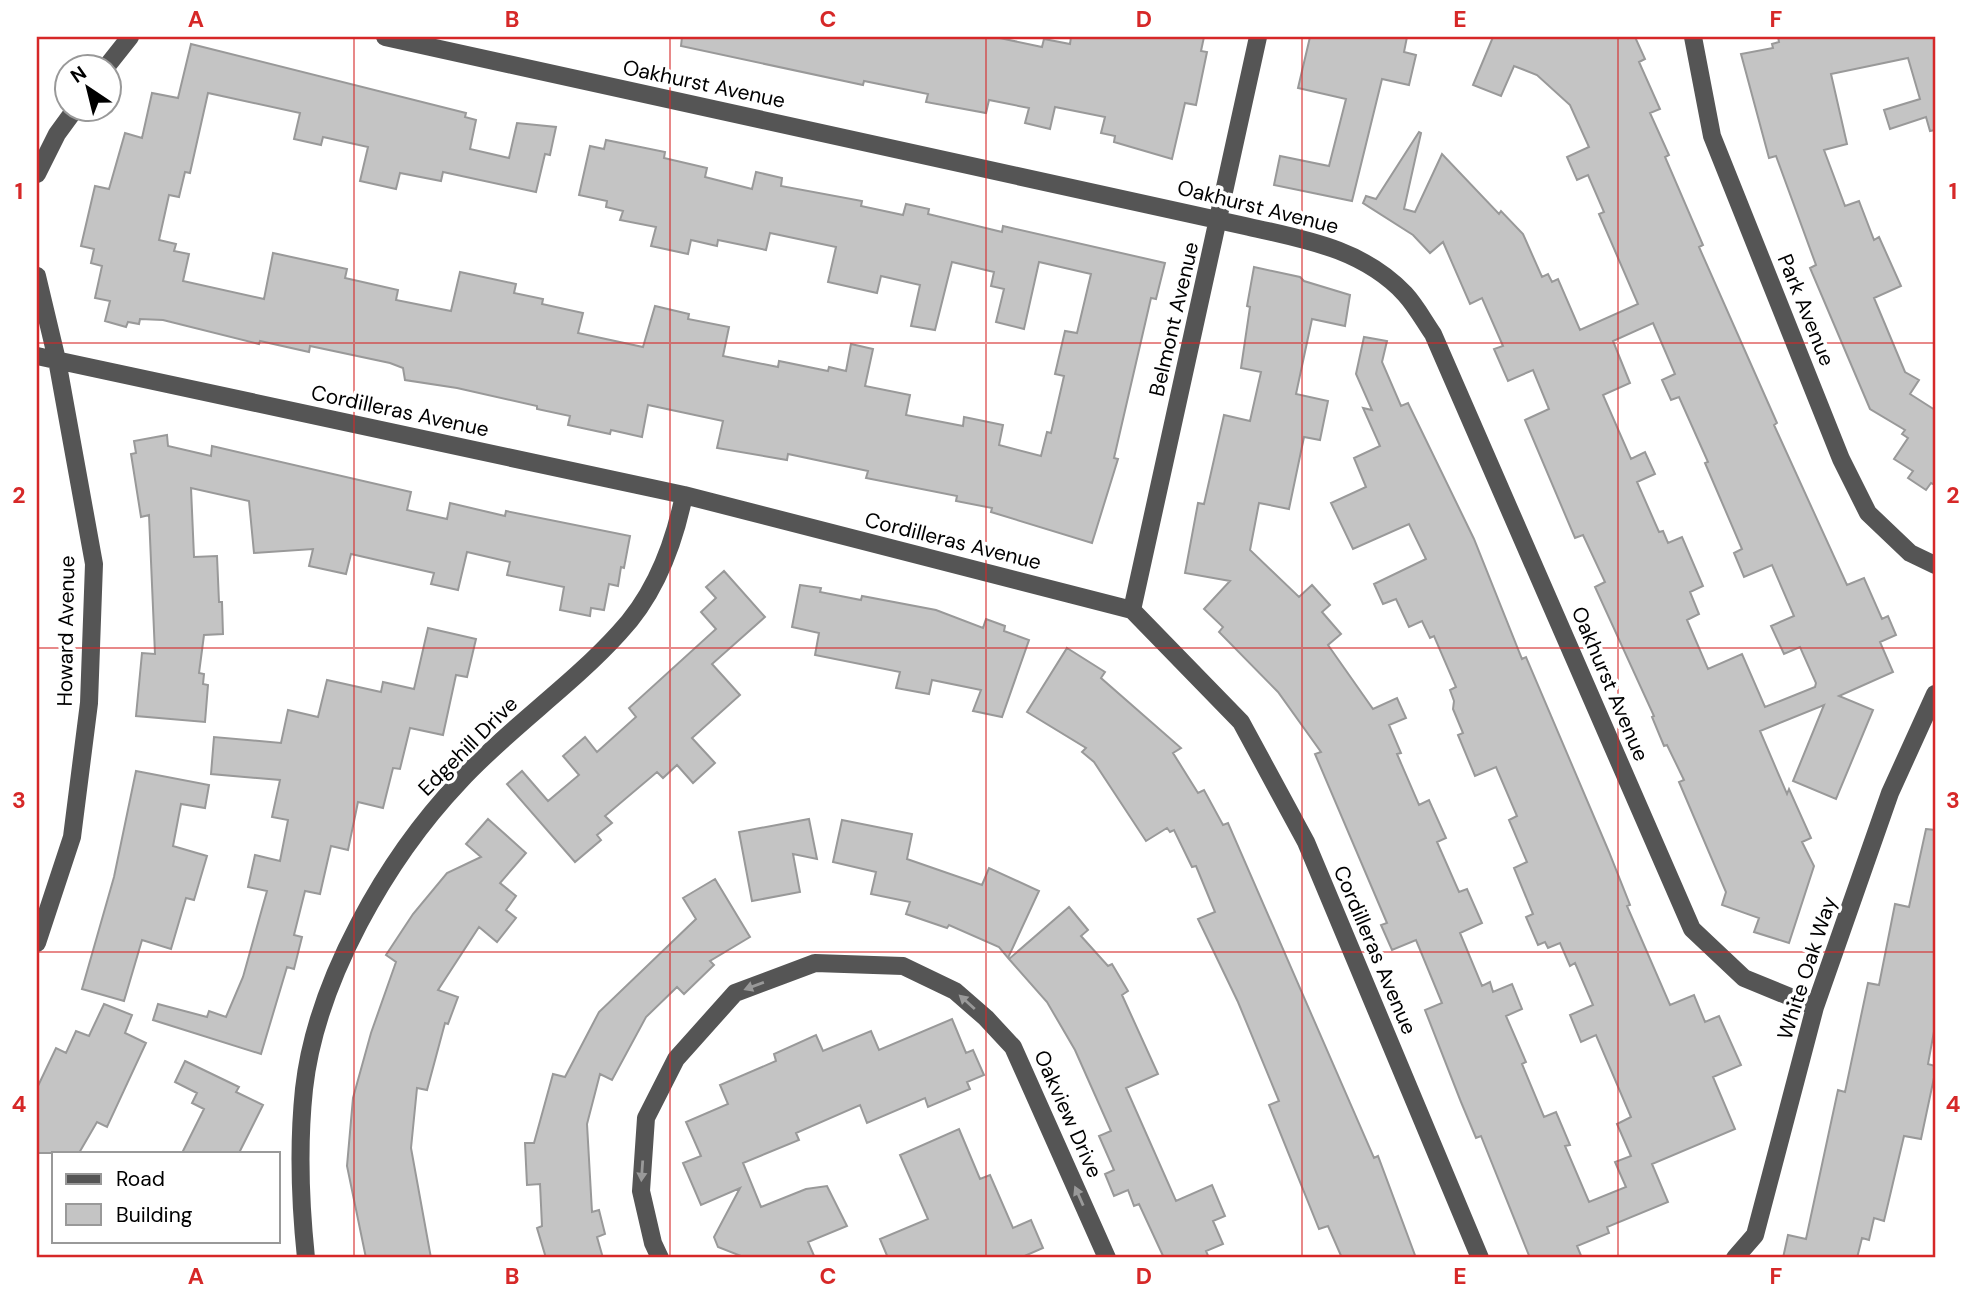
<svg xmlns="http://www.w3.org/2000/svg" width="1972" height="1295" viewBox="0 0 1972 1295" font-family="'DM Sans',sans-serif">
  <style>
    .building { fill: #c4c4c4; stroke: #999; stroke-width: 2; fill-rule: evenodd }
    .lines { fill: none; stroke-linecap: round; stroke-linejoin: round }
    .minor { stroke: #555; stroke-width: 18 }
    .oneway { fill: #999 }
    .grid { fill: none; stroke: #d62828; stroke-width: 2; stroke-opacity: 0.55 }
    .labels { text-anchor: middle; dominant-baseline: central; stroke-width: 7; stroke-linejoin: round; paint-order: stroke }
    .street-label { font-size: 21px; fill: #000; stroke: #fff }
    .neatline { fill: none; stroke: #d62828; stroke-width: 2.5 }
    .grid-label { font-size: 23px; text-anchor: middle; font-weight: bold; fill: #d62828 }
  </style>
  <rect width="100%" height="100%" fill="#fff"/>
  <path class="building" d="M682 37H995L1042 47 1044 39 1070 44 1071 37H1204L1201 51 1207 52 1196 105 1185 103 1172 159 1114 142 1115 136 1101 133 1105 117 1055 107 1050 129 1025 123 1029 108 989 100 986 113 926 102 928 94 864 81 863 85 681 46Z
    M1310 37H1407L1404 52 1416 55 1409 85 1382 79 1352 201 1274 185 1280 156 1329 166 1346 99 1298 88Z
    M1493 37H1635L1645 59 1639 62 1660 109 1650 113 1669 155 1665 157 1703 245 1699 247 1777 423 1774 425 1847 585 1864 578 1882 619 1888 616 1896 635 1880 642 1893 672 1839 696 1873 710 1836 799 1793 781 1824 705 1760 731 1787 794 1789 789 1811 838 1802 842 1814 866 1789 943 1754 932 1759 918 1722 905 1726 892 1679 782 1684 780 1667 745 1664 746 1652 717 1654 716 1595 587 1605 582 1583 535 1575 538 1525 420 1549 409 1533 370 1508 381 1494 349 1503 346 1482 298 1470 304 1443 242 1430 253 1413 235 1363 203 1366 196 1376 199 1419 132 1421 133 1404 209 1415 212 1442 154 1499 214 1501 211 1523 234 1542 277 1548 274 1552 282 1558 279 1580 330 1638 304 1599 214 1604 212 1588 175 1577 180 1567 157 1589 147 1570 105 1537 75 1514 66 1501 96 1473 85ZM1653 323 1675 374 1662 380 1671 400 1679 397 1708 462 1705 463 1742 549 1734 553 1744 577 1772 565 1794 616 1771 626 1784 654 1800 647 1816 683 1815 687 1765 707 1742 654 1708 669 1687 620 1699 614 1690 592 1703 586 1682 537 1668 543 1663 531 1659 532 1637 482 1655 474 1645 452 1631 459 1603 395 1630 383 1613 341Z
    M1778 37H1935V130L1930 131 1926 117 1890 129 1884 110 1920 99 1908 58 1831 74 1847 144 1824 150 1845 206 1859 201 1874 240 1879 237 1901 286 1874 298 1905 372 1919 380 1910 394 1935 410V485L1931 483 1926 490 1908 478 1913 471 1894 459 1908 438 1902 434 1905 430 1870 409 1810 268 1816 265 1776 156 1769 158 1741 54 1773 48 1772 44 1779 42Z
    M191 44 466 113 465 117 476 120 470 149 509 158 517 123 556 127 550 155 545 154 536 192 443 172 441 181 400 173 396 189 360 181 368 147 323 137 321 145 294 139 300 113 208 93 190 173 185 172 179 197 169 195 159 240 176 244 174 251 189 254 183 281 264 299 273 253 347 269 345 278 398 290 396 300 451 311 460 272 516 284 514 293 543 299 542 304 583 313 578 333 643 347 655 306 689 314 688 319 729 327 723 356 778 367 779 361 828 371 829 367 846 371 851 344 873 349 865 386 910 395 906 415 963 426 964 417 1003 425 999 445 1041 456 1047 432 1051 433 1064 376 1055 374 1065 331 1077 333 1091 274 1039 262 1024 329 996 322 1004 289 991 286 994 272 952 262 935 330 911 326 920 285 881 276 877 293 828 282 836 247 770 233 766 250 718 240 717 246 691 240 688 254 651 246 656 227 620 220 623 211 606 207 607 201 579 195 590 146 604 149 606 140 665 152 664 158 707 168 705 177 752 189 756 172 782 178 781 186 862 201 861 206 903 215 906 204 929 209 928 214 1002 232 1003 226 1165 263 1156 299 1151 298 1114 458 1118 459 1092 543 991 512 992 508 956 501 957 496 866 478 868 471 788 454 787 460 717 448 723 421 648 405 642 437 611 430 610 434 568 425 570 416 537 409V406L457 388 405 380 403 368 390 363 310 346 309 352 260 341 259 344 163 320 140 319 139 324 128 322 126 327 105 321 110 301 95 298 102 266 91 263 94 249 81 246 95 186 109 189 125 133 142 138 152 93 178 98Z
    M1254 267 1300 277 1304 281 1350 295 1345 326 1312 319 1296 394 1328 401 1320 440 1304 437 1289 509 1259 503 1250 550 1299 597 1312 585 1330 605 1322 612 1341 634 1328 645 1373 709 1397 698 1406 718 1389 725 1401 753 1397 754 1419 805 1429 800 1446 838 1437 842 1459 892 1467 889 1482 923 1460 933 1482 986 1490 982 1493 992 1512 984 1522 1009 1506 1016 1526 1062 1522 1064 1544 1117 1556 1112 1570 1145 1565 1146 1589 1202 1626 1187 1615 1162 1631 1156 1617 1124 1631 1117 1596 1035 1581 1042 1570 1015 1593 1005 1575 963 1570 966 1560 943 1548 948 1545 942 1538 945 1526 917 1533 914 1514 868 1527 862 1509 820 1517 816 1496 767 1475 776 1458 735 1463 733 1453 709 1454 701 1450 690 1456 687 1434 636 1430 638 1422 621 1409 627 1396 599 1383 604 1374 584 1426 559 1409 524 1353 549 1331 503 1366 487 1354 458 1380 446 1363 408 1372 410 1356 374 1364 337 1387 341 1382 362 1401 406 1408 403 1474 539 1522 659 1526 657 1609 852 1630 905 1627 906 1670 1005 1694 995 1705 1022 1719 1016 1741 1065 1713 1077 1735 1129 1652 1164 1668 1202 1607 1227 1609 1233 1577 1246 1582 1258H1530L1481 1136 1476 1138 1461 1102 1425 1010 1442 1003 1416 940 1392 950 1381 925 1387 923 1315 754 1321 752 1278 692 1219 632 1223 627 1204 609 1230 581 1185 573 1198 503 1204 504 1224 415 1250 421 1261 372 1241 368 1250 307 1247 306Z
    M167 435 168 446 211 456 212 446 411 492 407 510 447 519 450 503 505 516 506 511 630 536 624 568 621 567 618 586 609 584 604 610 591 608 590 616 560 610 564 587 507 575 510 562 467 552 458 590 431 584 434 573 351 554 346 574 309 566 313 549 254 553 249 501 191 488 194 557 217 556 219 602H222L223 634 204 635 199 673 204 674 203 684 208 685 205 722 136 716 142 653 155 654 149 515 141 517 131 454 136 453 134 441Z
    M724 571 765 617 712 664 740 695 692 738 715 763 693 783 677 765 663 778 657 772 605 816 612 823 597 835 601 840 575 862 507 784 522 771 548 801 579 775 563 756 585 737 597 752 636 717 629 708 716 629 701 612 716 598 706 587Z
    M800 585 821 588 820 592 861 600 862 596 936 610 983 628 986 619 1005 626 1004 631 1029 640 1002 717 973 711 981 690 932 680 929 694 896 688 900 672 815 655 819 633 792 627Z
    M428 628 476 639 467 677 456 675 443 735 410 728 400 769 393 768 383 808 358 802 348 850 331 846 320 894 305 891 294 935 302 937 294 969 287 967 261 1054 153 1020 158 1004 207 1017 209 1011 226 1017 243 977 267 891 248 887 255 855 280 861 288 820 272 817 280 780 211 774 214 737 281 743 288 710 318 717 327 680 381 692 383 682 414 689Z
    M1067 648 1105 672 1101 678 1181 748 1173 753 1198 793 1204 790 1223 825 1228 823 1374 1158 1378 1156 1416 1258H1342L1328 1226 1319 1229 1269 1105 1279 1101 1238 1002 1198 919 1215 912 1196 866 1192 867 1174 830 1170 832 1167 828 1146 841 1094 762 1082 752 1086 748 1027 712Z
    M136 771 209 785 205 808 181 804 173 846 207 856 194 900 186 898 171 949 142 940 124 1001 82 989 114 877Z
    M488 819 526 853 500 883 516 896 506 910 516 918 497 942 479 927 438 990 458 997 448 1024 445 1023 427 1090 417 1088 411 1148 431 1258H366L347 1166 353 1098 371 1033 396 962 386 955 413 914 447 873 481 857 466 844Z
    M809 819 817 859 793 854 800 892 752 901 739 832Z
    M842 820 912 834 907 859 982 885 989 868 1039 891 1008 958 999 947 949 925 947 928 906 914 910 902 871 894 876 872 833 862Z
    M1926 829 1935 830V1026L1928 1064 1935 1066V1073L1921 1139 1904 1136 1884 1221 1874 1218 1869 1240 1862 1238 1857 1258H1783L1788 1235 1806 1239 1838 1090 1845 1092 1868 983 1879 985 1895 904 1909 907Z
    M715 879 750 937 710 961 714 965 684 994 677 987 646 1017 612 1080 600 1074 587 1124 592 1212 599 1210 605 1234 597 1237 603 1258H546L537 1228 542 1226 540 1184 527 1185 525 1143H534L553 1074 565 1077 599 1012 696 919 683 898Z
    M1069 907 1088 930 1081 936 1108 966 1112 964 1128 991 1122 995 1158 1074 1126 1088 1176 1201 1212 1185 1225 1216 1213 1221 1223 1244 1206 1251 1209 1258H1164L1139 1204 1134 1206 1128 1190 1114 1196 1105 1174 1114 1170 1099 1136 1111 1131 1075 1050 1047 1002 1009 959Z
    M104 1004 132 1015 125 1033 146 1043 107 1127 97 1122 79 1153H37V1088L56 1048 66 1053 76 1031 89 1036Z
    M952 1019 966 1053 973 1050 984 1075 967 1082 970 1089 928 1107 925 1098 867 1123 860 1105 796 1133 799 1140 743 1163 761 1207 806 1189 827 1186 847 1226 808 1242 815 1258H746L718 1247 714 1237 740 1188 701 1205 683 1163 701 1156 686 1122 728 1104 720 1085 776 1061 774 1054 816 1035 823 1051 871 1031 879 1050Z
    M185 1061 239 1087 236 1092 263 1105 239 1153H182L204 1109 192 1103 197 1093 175 1082Z
    M959 1129 980 1179 990 1175 1013 1228 1031 1220 1043 1248 1020 1258H888L880 1239 928 1219 900 1155Z"/>
  <g class="lines">
    <path class="minor" d="M385 37 1245 226C1302 239 1362 248 1405 294 1416 306 1424 321 1433 334L1692 929 1744 978 1815 1007
      M1693 37 1712 136 1841 459 1868 513 1910 553 1935 565
      M107 66 130 37
      M37 174 57 134 76 108
      M37 276 57 360 94 564 89 703 72 837 37 943
      M37 356 684 495 1132 610 1241 722 1306 842 1480 1258
      M1132 610 1258 37
      M306 1258C300 1201 298 1146 304 1089 316 981 387 858 460 781 509 728 571 686 619 633 654 596 674 544 684 495
      M660 1258 653 1243 641 1191 646 1118 676 1059 735 993 815 963 903 966 955 991 986 1018 1013 1047 1107 1258
      M1735 1258 1755 1235 1815 1007 1890 793 1935 694"/>
  </g>
  <defs><path id="oneway-solid" d="M-6-.8H1V-3.2L6.5 0L1 3.2V.8H-6Z" transform="scale(1.75)"/></defs>
  <g class="oneway">
    <use href="#oneway-solid" transform="translate(754 986) rotate(160)"/>
    <use href="#oneway-solid" transform="translate(967 1002) rotate(-138)"/>
    <use href="#oneway-solid" transform="translate(642 1171) rotate(94)"/>
    <use href="#oneway-solid" transform="translate(1079 1196) rotate(-114)"/>
  </g>
  <path class="grid" d="M354 37V1258M670 37V1258M986 37V1258M1302 37V1258M1618 37V1258M37 343H1935M37 648H1935M37 952H1935"/>
  <g class="labels">
    <g class="street-label">
      <text transform="translate(704 84) rotate(12)">Oakhurst Avenue</text>
      <text transform="translate(1258 207) rotate(14)">Oakhurst Avenue</text>
      <text transform="translate(1806 310) rotate(68)">Park Avenue</text>
      <text transform="translate(1174 319) rotate(-77)">Belmont Avenue</text>
      <text transform="translate(400 411) rotate(12)">Cordilleras Avenue</text>
      <text transform="translate(953 541) rotate(14)">Cordilleras Avenue</text>
      <text transform="translate(66 631) rotate(-89)">Howard Avenue</text>
      <text transform="translate(1610 684) rotate(67)">Oakhurst Avenue</text>
      <text transform="translate(468 746) rotate(-45)">Edgehill Drive</text>
      <text transform="translate(1375 950) rotate(67)">Cordilleras Avenue</text>
      <text transform="translate(1807 968) rotate(-72)">White Oak Way</text>
      <text transform="translate(1068 1114) rotate(66)">Oakview Drive</text>
    </g>
  </g>
  <rect width="1972" height="1295" fill="none" stroke="#ffffff" stroke-width="77"/>
  <rect x="52" y="1152" width="228" height="91" fill="#ffffff" stroke="#999999" stroke-width="2"/>
  <rect x="66" y="1174" width="35" height="10" fill="#555555" stroke="#999999" stroke-width="2"/>
  <text x="116" y="1186" font-size="21" fill="#000000">Road</text>
  <rect x="66" y="1204" width="35" height="21" fill="#c4c4c4" stroke="#999999" stroke-width="2"/>
  <text x="116" y="1222" font-size="21" fill="#000000">Building</text>
  <g transform="translate(88 88) rotate(325)"><circle r="33" fill="#ffffff" stroke="#999999" stroke-width="2"/>
  <path d="M0-5L12 26L0 18L-12 26Z" fill="#000000"/>
  <text y="-10" font-size="19" font-weight="bold" text-anchor="middle" fill="#000000">N</text>
  </g>
  <rect x="38" y="38" width="1896" height="1218" class="neatline"/>
  <g class="grid-label">
    <text x="196" y="27">A</text>
    <text x="512" y="27">B</text>
    <text x="828" y="27">C</text>
    <text x="1144" y="27">D</text>
    <text x="1460" y="27">E</text>
    <text x="1776" y="27">F</text>
    <text x="19" y="199">1</text>
    <text x="1953" y="199">1</text>
    <text x="19" y="503">2</text>
    <text x="1953" y="503">2</text>
    <text x="19" y="808">3</text>
    <text x="1953" y="808">3</text>
    <text x="19" y="1112">4</text>
    <text x="1953" y="1112">4</text>
    <text x="196" y="1284">A</text>
    <text x="512" y="1284">B</text>
    <text x="828" y="1284">C</text>
    <text x="1144" y="1284">D</text>
    <text x="1460" y="1284">E</text>
    <text x="1776" y="1284">F</text>
  </g>
</svg>
